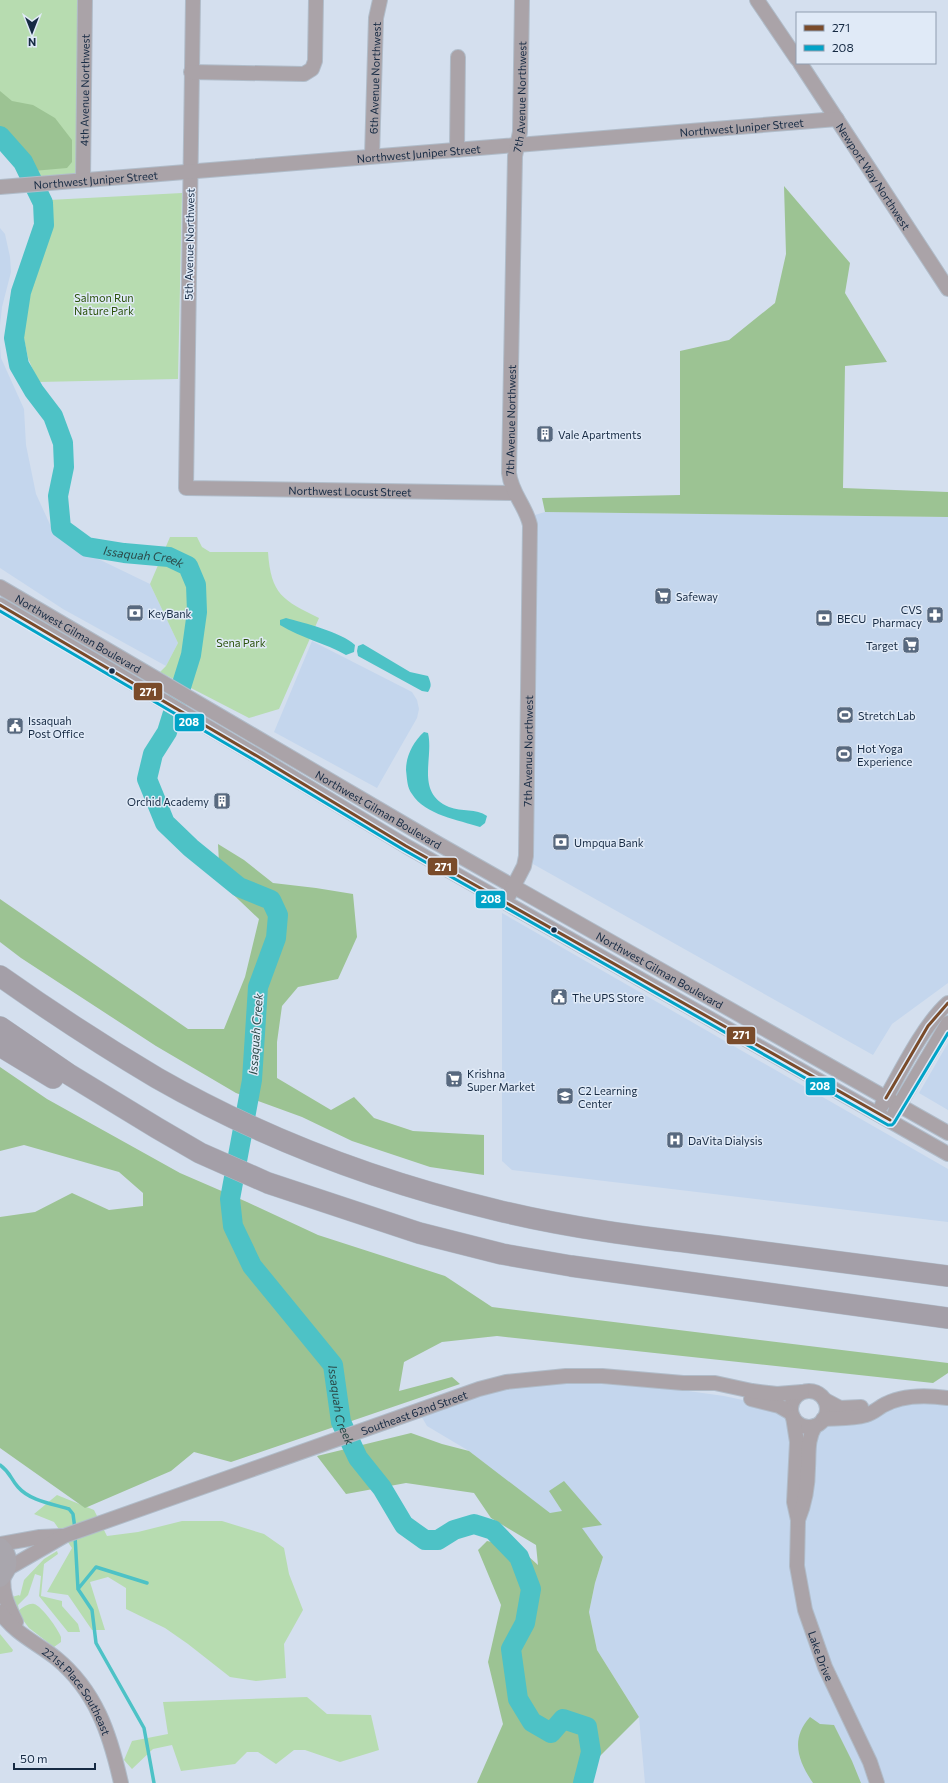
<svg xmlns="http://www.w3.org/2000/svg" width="948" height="1783" viewBox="0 0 948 1783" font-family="Commissioner,sans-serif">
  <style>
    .built { fill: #c4d6ed }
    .green { fill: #b7dcb0 }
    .forest { fill: #9cc393 }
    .water { fill: #4dc2c6 }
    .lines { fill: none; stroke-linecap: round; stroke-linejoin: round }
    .stream { stroke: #4dc2c6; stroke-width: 3.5 }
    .river { stroke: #4dc2c6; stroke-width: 20 }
    .minor-casing { stroke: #b0bcc9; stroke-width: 16 }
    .major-casing { stroke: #b0bcc9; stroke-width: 20 }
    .highway-casing { stroke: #b0bcc9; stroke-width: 22 }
    .minor { stroke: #aaa3a8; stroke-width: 14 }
    .major { stroke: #a9a6ad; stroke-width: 18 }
    .highway { stroke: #a49fa8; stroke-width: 21 }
    .bus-1-casing { stroke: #e0eaf7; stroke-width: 6 }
    .bus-2-casing { stroke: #e0eaf7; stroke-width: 6 }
    .bus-1 { stroke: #7a4b2a; stroke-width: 3 }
    .bus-2 { stroke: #01a3c7; stroke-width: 3 }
    .bus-dot { fill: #162a43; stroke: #e0eaf7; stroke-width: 1.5 }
    .labels { text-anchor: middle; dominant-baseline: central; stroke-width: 3; stroke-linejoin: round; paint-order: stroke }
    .street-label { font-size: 11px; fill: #162a43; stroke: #e0eaf7 }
    .park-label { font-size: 11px; fill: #2b520b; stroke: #e0eaf7 }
    .poi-label { font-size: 11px; fill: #162a43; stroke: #e0eaf7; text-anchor: start }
    .water-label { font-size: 12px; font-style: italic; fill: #2b4948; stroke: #e0eaf7 }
    .line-badge { stroke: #e0eaf7; stroke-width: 1.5 }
    .badge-label { font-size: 11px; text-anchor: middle; font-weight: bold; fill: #fff }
  </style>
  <rect width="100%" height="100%" fill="#d4dfee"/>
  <path class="built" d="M0 228 5 234 10 257 11 272 2 307 0 325Z
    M0 345 1 358 24 409 26 445 36 494 53 531 90 555 150 584 178 643 166 666 63 609 0 568Z
    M545 512 948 517V983L892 1024 873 1055 533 864 535 515Z
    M312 641 412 692 417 700 419 709 417 718 377 788 274 732Z
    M502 913 948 1169V1222L512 1170 502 1161Z
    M948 1043V1110L919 1093Z
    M574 1382 681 1390 724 1396 766 1405 781 1411 789 1422H833L882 1411 913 1402 948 1403V1783H645L639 1717 597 1650 589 1612 595 1583 603 1557 469 1451 427 1426 420 1414 503 1390 532 1384Z"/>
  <path class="green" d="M0 0H78L77 175 36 178 26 158 0 130Z
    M182 193 178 379 38 382 28 358 22 329 26 295 49 229V200Z
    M170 537H197L202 547 210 552H268C271 595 283 600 319 618L279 709 249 718 160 672 166 666 178 643 150 584Z
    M57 1495 94 1510 107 1536 138 1532 182 1521H222L264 1534 284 1548 289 1574 303 1610 284 1644 286 1678 256 1681 230 1677 188 1644 165 1628 126 1609V1588L108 1577 90 1582 105 1630H92L68 1595 47 1592 72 1548 54 1522 34 1514Z
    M57 1551 58 1554 44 1564 41 1596 62 1601V1606L78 1624 80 1632H68L39 1596 41 1576 35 1574 28 1595 18 1605 19 1610C24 1607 29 1603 34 1604 42 1606 58 1629 61 1637V1642L54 1647 29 1628 20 1616 12 1597 19 1595 20 1596 24 1580 44 1559Z
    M0 1634 13 1650 12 1652 0 1654Z
    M307 1697 327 1714 371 1715 379 1750 340 1762 305 1750H294L276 1764 258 1752H247L235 1764 181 1771 172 1745 153 1749 132 1769 124 1760 132 1741 168 1734 163 1702Z"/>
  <path class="forest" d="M0 91 12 101 33 105 55 118 72 140V162L67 168 33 171 26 158 0 130Z
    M784 186 850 263 845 293 887 362 845 366 843 488 948 492V517L545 512 542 498 680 495V351L729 340 775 303 786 254Z
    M218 844 244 860 273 883 316 888 353 894 357 937 338 979 298 987 282 1006 277 1042V1078L331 1110 354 1097 374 1118 413 1131 484 1135V1175L430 1167 352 1141 302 1117 236 1093 156 1046 21 958 0 942V899L188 1029H224L245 977 259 919 220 882Z
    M0 1067 47 1099 180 1173 247 1202 318 1235 445 1276 492 1307 948 1363V1373L933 1383 497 1336 442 1342 404 1362 399 1391 452 1377 460 1384 231 1462 194 1452 171 1471 85 1508 0 1448V1217L35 1212 72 1193 109 1210 143 1206V1193L119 1172 24 1145 0 1151Z
    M411 1433 442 1444 469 1451 550 1513 562 1511 549 1491 564 1481 602 1525 582 1528 603 1557 595 1583 589 1612 597 1650 639 1717 573 1783H477L503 1724 488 1662 501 1605 478 1550 487 1541 518 1547 538 1565 536 1545 491 1518 474 1493 406 1483 346 1494 317 1456Z
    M810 1717 820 1724 834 1725 852 1761 861 1783H813C798 1761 790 1739 810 1717Z"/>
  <path class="water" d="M286 618C304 623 341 632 355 645L354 652 346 655C325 643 301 638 280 625V620Z
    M363 644 410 672 428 676C431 683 432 686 428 692L422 691 358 656 357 651 358 646Z
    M424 732 428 733C434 758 415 793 449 807 462 812 476 808 487 816L485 823 480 827C459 820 425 815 412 794 407 788 407 778 406 770 406 756 413 742 424 732Z"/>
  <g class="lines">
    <path class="stream" d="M0 1465C11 1473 10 1478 18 1487 30 1501 53 1504 69 1509L73 1514 75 1529
      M75 1536 78 1589 92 1610 96 1643 144 1728 154 1783
      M78 1589 96 1567 147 1583"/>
    <path class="river" id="s1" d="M0 136 23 162 43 203 44 225 21 292 14 338 19 365 34 391 53 416 63 443 64 467 58 496 61 528 87 547 124 553 169 557 188 566 196 585 197 612 191 655 167 732 153 754 147 779 165 823 191 848 239 887 271 900 278 915 276 938 258 987 252 1080 230 1199 233 1226 252 1266 333 1365 341 1422 358 1458 382 1488 404 1525 425 1540H438L454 1530 474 1524 493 1530 519 1557 531 1589 525 1623 511 1649 518 1699 532 1722 551 1733 563 1719 587 1727 591 1752 583 1783"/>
    <defs>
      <g id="minor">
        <path id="s2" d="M193 0 186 488 514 493"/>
        <path d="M757 0 797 59"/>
        <path id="s3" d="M800 63 948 289"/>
        <path d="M191 72 304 74 312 69 315 61 316 0"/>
        <path d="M457 150 458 57"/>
        <path id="s4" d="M372 156 376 18 380 0"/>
        <path id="s5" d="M83 180 85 0"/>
        <path id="s6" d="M0 187 837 119"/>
        <path id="s7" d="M0 587 435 842 948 1133"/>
        <path d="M0 605 257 756 406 846 948 1154"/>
        <path id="s8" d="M509 895 524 866 526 856 530 525C526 506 511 493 509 473L515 156 520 132 522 0"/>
        <path d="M882 1105C899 1075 923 1025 948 1003"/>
        <path d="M895 1112 948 1023"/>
        <circle cx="809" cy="1409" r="18"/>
        <path d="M751 1399 779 1406 791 1413"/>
        <path d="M825 1400 840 1408 861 1407"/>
        <path id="s9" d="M793 1417 797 1442 794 1502 798 1520 797 1566 805 1610 825 1667 870 1762 877 1783"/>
        <path d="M823 1419C838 1418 852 1419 866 1415 873 1413 876 1410 882 1406 900 1395 927 1395 948 1398"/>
        <path d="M798 1520C805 1503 808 1486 808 1468 809 1452 807 1440 815 1426"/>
        <path d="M0 1544 40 1537 62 1536"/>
        <path id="s10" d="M7 1569 64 1536 479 1389 506 1382 566 1376H602L683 1383H715L752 1391 777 1394 802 1392"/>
        <path d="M4 1573C1 1593 8 1605 16 1622"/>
        <path id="s11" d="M0 1612C14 1633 37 1643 56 1658 96 1691 110 1734 121 1783"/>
      </g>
      <path id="major" d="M0 1547C10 1556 10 1568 0 1578"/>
      <path id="highway" d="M0 976C51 1012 103 1046 157 1078 262 1138 379 1182 496 1210 569 1228 643 1237 717 1246 794 1256 871 1266 948 1276
        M0 1027 70 1075 157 1128 200 1153 268 1183 419 1233 502 1254 571 1266 948 1318
        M0 1046 53 1078"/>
    </defs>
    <use href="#minor" class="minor-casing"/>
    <use href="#major" class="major-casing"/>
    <use href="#highway" class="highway-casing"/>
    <use href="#minor" class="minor"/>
    <use href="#major" class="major"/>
    <use href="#highway" class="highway"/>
    <defs>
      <path id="bus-1" d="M0 605 257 756 406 846 890 1120
        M886 1098 928 1026 948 1003"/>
      <path id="bus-2" d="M0 611 254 760 404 850 888 1125H892L894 1123 948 1033"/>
    </defs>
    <use href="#bus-1" class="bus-1-casing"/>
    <use href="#bus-2" class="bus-2-casing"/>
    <use href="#bus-1" class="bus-1"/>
    <use href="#bus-2" class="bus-2"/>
  </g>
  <defs>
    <symbol id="building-square" viewBox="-11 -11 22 22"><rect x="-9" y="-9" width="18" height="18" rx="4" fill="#58697f" stroke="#e0eaf7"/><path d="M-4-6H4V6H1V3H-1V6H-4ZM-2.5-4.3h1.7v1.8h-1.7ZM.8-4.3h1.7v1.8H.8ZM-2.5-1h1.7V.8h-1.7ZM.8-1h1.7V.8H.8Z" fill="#fff"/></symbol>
    <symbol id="supermarket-square" viewBox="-11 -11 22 22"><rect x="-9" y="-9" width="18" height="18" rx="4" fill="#58697f" stroke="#e0eaf7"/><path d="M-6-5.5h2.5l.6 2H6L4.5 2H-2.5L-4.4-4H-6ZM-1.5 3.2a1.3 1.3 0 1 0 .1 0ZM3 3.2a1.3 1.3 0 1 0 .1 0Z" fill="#fff"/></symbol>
    <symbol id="bank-square" viewBox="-11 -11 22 22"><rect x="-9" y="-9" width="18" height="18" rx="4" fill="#58697f" stroke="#e0eaf7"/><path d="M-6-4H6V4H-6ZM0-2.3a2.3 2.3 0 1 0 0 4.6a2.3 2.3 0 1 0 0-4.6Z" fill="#fff"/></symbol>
    <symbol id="pharmacy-square" viewBox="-11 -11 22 22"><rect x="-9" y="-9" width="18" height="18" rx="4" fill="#58697f" stroke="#e0eaf7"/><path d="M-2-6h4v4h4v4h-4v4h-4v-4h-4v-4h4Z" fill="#fff"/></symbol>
    <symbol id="stadium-square" viewBox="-11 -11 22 22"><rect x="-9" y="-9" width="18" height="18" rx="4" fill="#58697f" stroke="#e0eaf7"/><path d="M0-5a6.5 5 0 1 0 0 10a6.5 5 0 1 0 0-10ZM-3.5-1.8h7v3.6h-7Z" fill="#fff"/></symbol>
    <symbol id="civic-square" viewBox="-11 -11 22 22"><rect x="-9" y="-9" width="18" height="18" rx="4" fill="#58697f" stroke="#e0eaf7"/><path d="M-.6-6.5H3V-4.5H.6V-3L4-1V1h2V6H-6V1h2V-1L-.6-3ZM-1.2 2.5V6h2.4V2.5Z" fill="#fff"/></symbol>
    <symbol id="school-square" viewBox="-11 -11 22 22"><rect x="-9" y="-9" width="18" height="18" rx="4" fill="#58697f" stroke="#e0eaf7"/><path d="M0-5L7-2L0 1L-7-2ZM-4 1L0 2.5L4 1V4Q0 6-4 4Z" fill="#fff"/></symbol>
    <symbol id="hospital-square" viewBox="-11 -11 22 22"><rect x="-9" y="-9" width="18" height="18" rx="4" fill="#58697f" stroke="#e0eaf7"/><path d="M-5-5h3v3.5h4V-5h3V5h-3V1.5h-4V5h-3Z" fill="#fff"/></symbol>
  </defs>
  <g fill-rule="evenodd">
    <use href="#building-square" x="535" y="424" width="20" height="20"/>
    <use href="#supermarket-square" x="653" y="586" width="20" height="20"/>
    <use href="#bank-square" x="125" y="603" width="20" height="20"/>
    <use href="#pharmacy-square" x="925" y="605" width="20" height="20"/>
    <use href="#bank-square" x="814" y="608" width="20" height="20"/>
    <use href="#supermarket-square" x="901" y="635" width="20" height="20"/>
    <use href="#stadium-square" x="835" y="705" width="20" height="20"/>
    <use href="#civic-square" x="5" y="716" width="20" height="20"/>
    <use href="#stadium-square" x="834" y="744" width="20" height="20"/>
    <use href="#building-square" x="212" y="791" width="20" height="20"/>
    <use href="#bank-square" x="551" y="832" width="20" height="20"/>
    <use href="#civic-square" x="549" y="987" width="20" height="20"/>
    <use href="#supermarket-square" x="444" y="1069" width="20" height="20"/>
    <use href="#school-square" x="555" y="1086" width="20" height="20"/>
    <use href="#hospital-square" x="665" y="1130" width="20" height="20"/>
  </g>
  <g class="bus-dot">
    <circle cx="112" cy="671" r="3.5"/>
    <circle cx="554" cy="930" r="3.5"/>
  </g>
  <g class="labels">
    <g class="street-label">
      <text stroke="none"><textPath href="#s4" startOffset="78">6th Avenue Northwest</textPath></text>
      <text stroke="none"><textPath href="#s5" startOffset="90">4th Avenue Northwest</textPath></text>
      <text stroke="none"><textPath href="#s8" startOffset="807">7th Avenue Northwest</textPath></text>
      <text stroke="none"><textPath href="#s6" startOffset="744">Northwest Juniper Street</textPath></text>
      <text stroke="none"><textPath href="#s6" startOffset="420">Northwest Juniper Street</textPath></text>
      <text stroke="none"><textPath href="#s3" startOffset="135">Newport Way Northwest</textPath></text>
      <text stroke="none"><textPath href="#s6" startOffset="96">Northwest Juniper Street</textPath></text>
      <text transform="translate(189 244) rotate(-89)">5th Avenue Northwest</text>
      <text stroke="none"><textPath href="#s8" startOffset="483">7th Avenue Northwest</textPath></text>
      <text stroke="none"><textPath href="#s2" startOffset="652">Northwest Locust Street</textPath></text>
      <text stroke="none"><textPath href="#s7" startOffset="91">Northwest Gilman Boulevard</textPath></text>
      <text stroke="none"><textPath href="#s8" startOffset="148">7th Avenue Northwest</textPath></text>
      <text stroke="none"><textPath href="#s7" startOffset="439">Northwest Gilman Boulevard</textPath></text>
      <text stroke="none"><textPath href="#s7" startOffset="763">Northwest Gilman Boulevard</textPath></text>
      <text stroke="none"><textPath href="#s10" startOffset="437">Southeast 62nd Street</textPath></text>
      <text stroke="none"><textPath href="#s9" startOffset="243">Lake Drive</textPath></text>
      <text stroke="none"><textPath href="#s11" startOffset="112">221st Place Southeast</textPath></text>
    </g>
    <g class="park-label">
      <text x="104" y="297">Salmon Run<tspan x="104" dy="13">Nature Park</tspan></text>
      <text x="241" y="642">Sena Park</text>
    </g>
    <g class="poi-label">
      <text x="558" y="434">Vale Apartments</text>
      <text x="676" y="596">Safeway</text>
      <text x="922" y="609" text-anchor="end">CVS<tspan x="922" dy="13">Pharmacy</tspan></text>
      <text x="148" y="613">KeyBank</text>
      <text x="837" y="618">BECU</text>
      <text x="898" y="645" text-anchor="end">Target</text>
      <text x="858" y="715">Stretch Lab</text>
      <text x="28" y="720">Issaquah<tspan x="28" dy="13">Post Office</tspan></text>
      <text x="857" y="748">Hot Yoga<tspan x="857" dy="13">Experience</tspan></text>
      <text x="209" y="801" text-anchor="end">Orchid Academy</text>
      <text x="574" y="842">Umpqua Bank</text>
      <text x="572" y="997">The UPS Store</text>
      <text x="467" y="1073">Krishna<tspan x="467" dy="13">Super Market</tspan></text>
      <text x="578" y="1090">C2 Learning<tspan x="578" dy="13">Center</tspan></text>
      <text x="688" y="1140">DaVita Dialysis</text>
    </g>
    <g class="water-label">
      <text stroke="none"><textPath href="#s1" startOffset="513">Issaquah Creek</textPath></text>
      <text transform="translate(255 1034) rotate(-86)">Issaquah Creek</text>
      <text stroke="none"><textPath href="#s1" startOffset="1509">Issaquah Creek</textPath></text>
    </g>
  </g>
  <g class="line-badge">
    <rect x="133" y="682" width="30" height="19" rx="4" fill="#7a4b2a"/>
    <rect x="174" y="713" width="31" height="19" rx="4" fill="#01a3c7"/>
    <rect x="427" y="857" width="31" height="19" rx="4" fill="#7a4b2a"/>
    <rect x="475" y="890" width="31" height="19" rx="4" fill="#01a3c7"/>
    <rect x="726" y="1026" width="30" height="19" rx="4" fill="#7a4b2a"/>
    <rect x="805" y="1077" width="31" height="19" rx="4" fill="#01a3c7"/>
  </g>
  <g class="badge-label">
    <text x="148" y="696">271</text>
    <text x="189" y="726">208</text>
    <text x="443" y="871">271</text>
    <text x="491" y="903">208</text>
    <text x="741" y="1039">271</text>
    <text x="820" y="1090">208</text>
  </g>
  <rect x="796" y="12" width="140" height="52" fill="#e0eaf7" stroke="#8f9daf"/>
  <rect x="804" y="25" width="20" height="6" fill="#7a4b2a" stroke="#8f9daf"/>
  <text x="832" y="32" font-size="12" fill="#162a43">271</text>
  <rect x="804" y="45" width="20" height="6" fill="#01a3c7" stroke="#8f9daf"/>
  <text x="832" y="52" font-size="12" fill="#162a43">208</text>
  <g transform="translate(32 32) rotate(180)" stroke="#e0eaf7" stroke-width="3" paint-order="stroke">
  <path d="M0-3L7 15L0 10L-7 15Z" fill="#162a43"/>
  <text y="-6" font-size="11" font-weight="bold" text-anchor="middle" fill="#162a43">N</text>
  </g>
  <path d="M14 1763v6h81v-6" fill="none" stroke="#162a43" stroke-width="2"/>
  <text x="20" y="1763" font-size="12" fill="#162a43" stroke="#e0eaf7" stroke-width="3" paint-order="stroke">50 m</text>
</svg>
